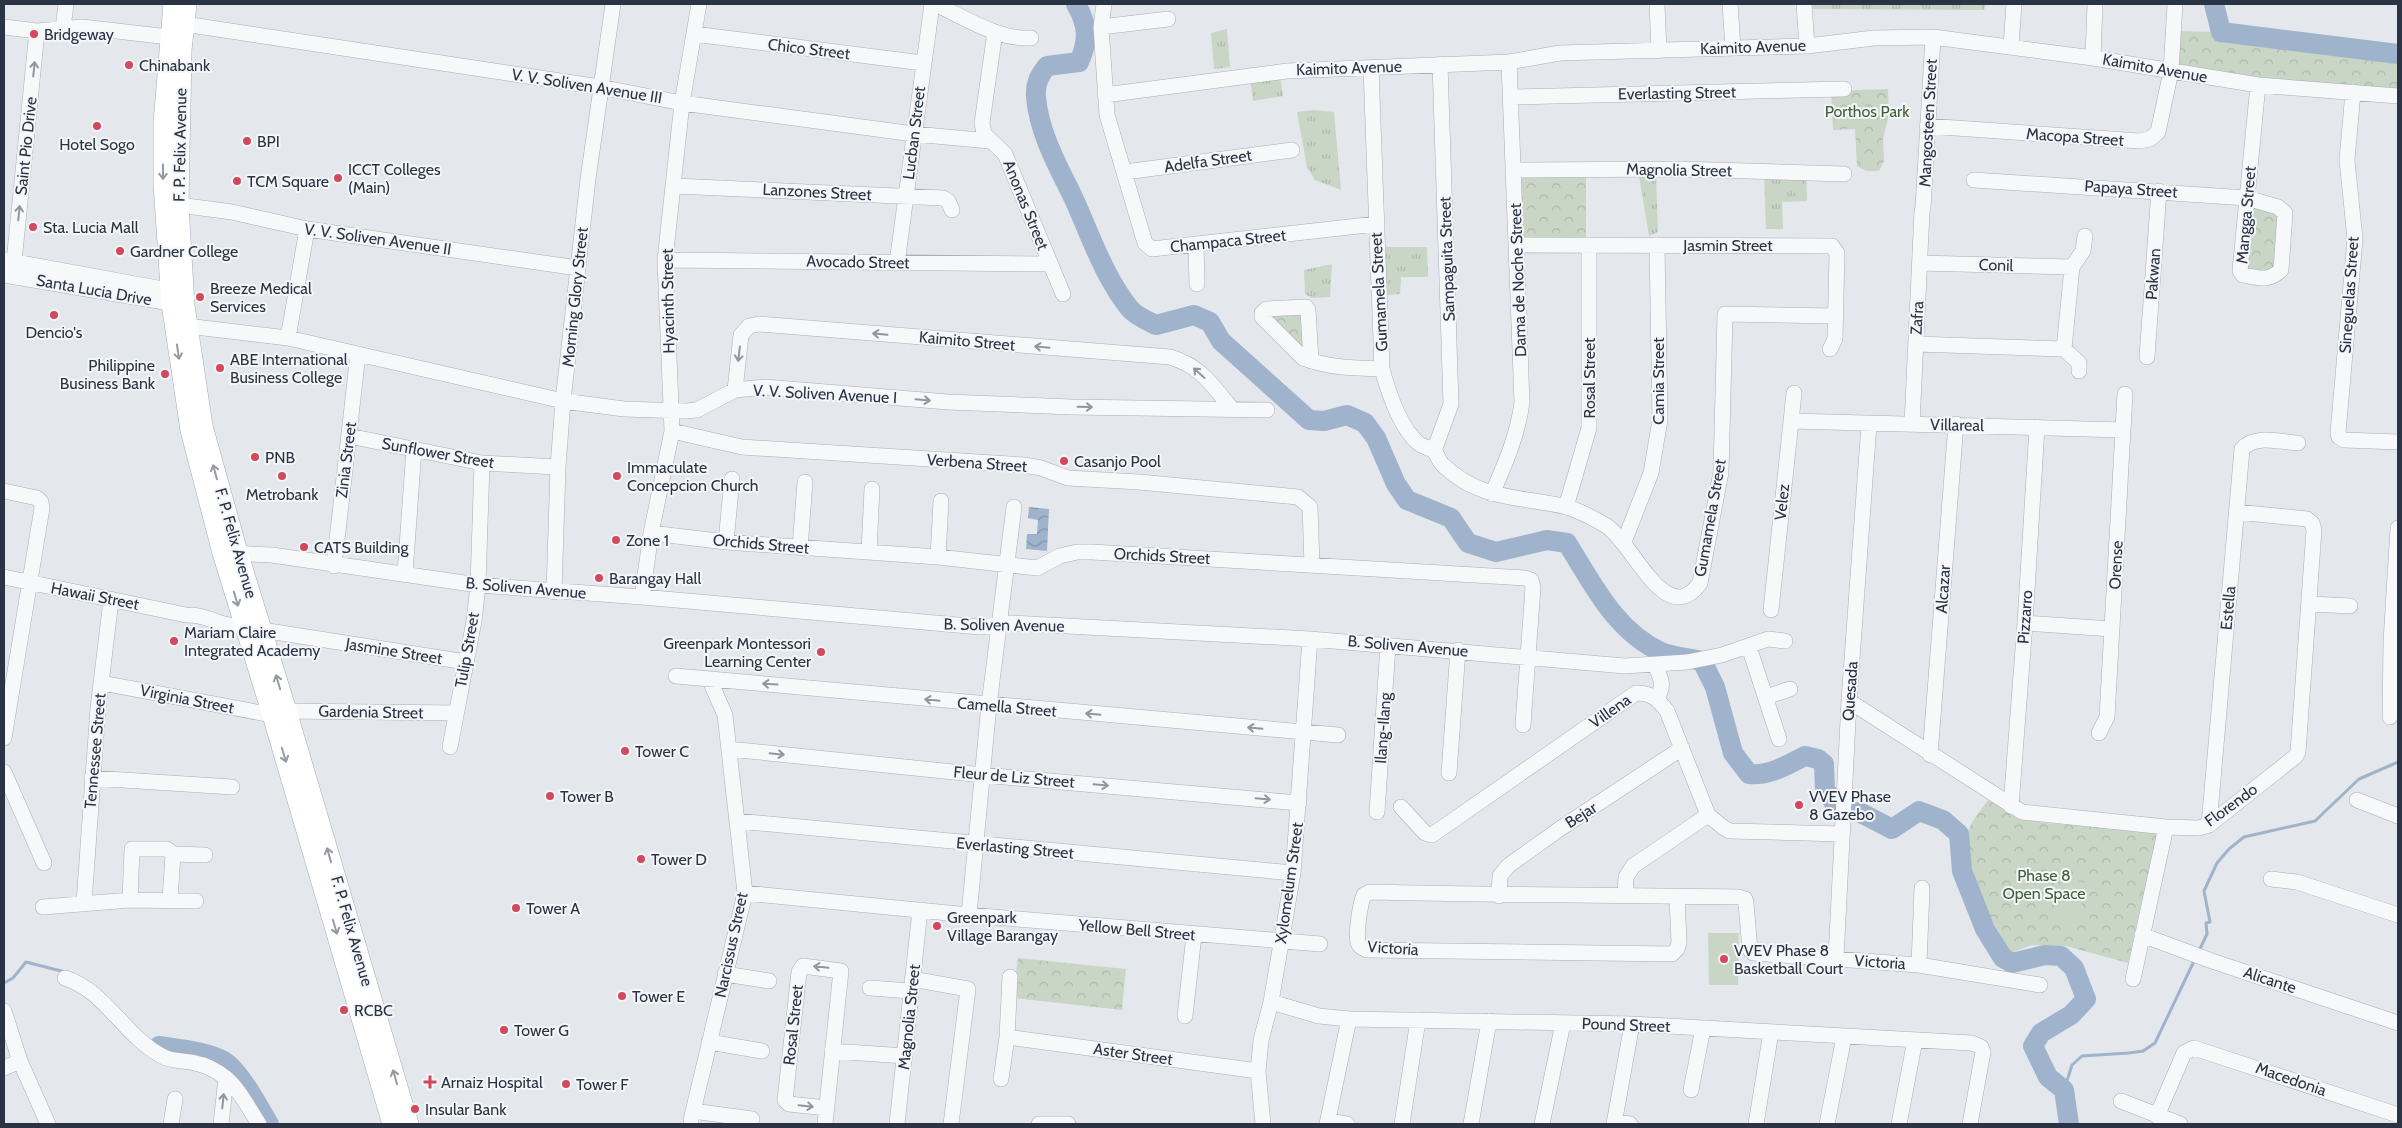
<svg xmlns="http://www.w3.org/2000/svg" width="2402" height="1128" viewBox="0 0 2402 1128" font-family="Cabin,sans-serif">
  <style>
    .grass { fill: url(#grass-tufts) }
    .forest { fill: url(#forest-crowns) }
    .pitch { fill: #c9d6c5 }
    .water { fill: url(#water-waves) }
    .lines { fill: none; stroke-linecap: round; stroke-linejoin: round }
    .stream { stroke: #9fb4cc; stroke-width: 3 }
    .river { stroke: #9fb4cc; stroke-width: 20 }
    .minor-casing { stroke: #a9aeb7; stroke-width: 16 }
    .major-casing { stroke: #a3abb8; stroke-width: 20 }
    .minor { stroke: #f7f8fa; stroke-width: 15 }
    .major { stroke: #fff; stroke-width: 19 }
    .oneway { stroke: #9196a0 }
    .oneway2 { stroke: #959aa2 }
    .poi-dot { fill: #d1495b; stroke: #f4f6f9; stroke-width: 2 }
    .labels { text-anchor: middle; dominant-baseline: central; stroke-width: 4; stroke-linejoin: round; paint-order: stroke }
    .poi-label { font-size: 16px; fill: #2b3445; stroke: #f4f6f9; text-anchor: start }
    .street-label { font-size: 16px; fill: #2b3445; stroke: #f4f6f9 }
    .park-label { font-size: 16px; fill: #3f6138; stroke: #f4f6f9 }
  </style>
  <defs>
    <pattern id="grass-tufts" width="24" height="20" patternUnits="userSpaceOnUse" patternTransform="scale(1.25)"><rect width="24" height="20" fill="#c9d6c5"/><path d="M3 7l-1-3M5 7V3M7 7l1-3M15 17l-1-3M17 17v-4M19 17l1-3" fill="none" stroke="#adb8ab"/></pattern>
    <pattern id="forest-crowns" width="20" height="18" patternUnits="userSpaceOnUse" patternTransform="scale(1.25)"><rect width="20" height="18" fill="#c9d6c5"/><path d="M2 6a3 3 0 1 1 6 0M12 15a3 3 0 1 1 6 0" fill="none" stroke="#adb8ab"/></pattern>
    <pattern id="water-waves" width="16" height="10" patternUnits="userSpaceOnUse" patternTransform="scale(1.25)"><rect width="16" height="10" fill="#9fb4cc"/><path d="M0 5q4-4 8 0t8 0" fill="none" stroke="#8293a7"/></pattern>
  </defs>
  <rect width="100%" height="100%" fill="#e4e7ec"/>
  <path class="grass" d="M1812 4H1986L1984 10 1813 9Z
    M1227 29 1230 67 1214 69 1211 33Z
    M1280 75 1283 96 1253 101 1250 79Z
    M1314 110 1334 112 1341 190 1315 180 1307 167 1297 112Z
    M1806 174 1807 201 1782 202 1783 229H1766L1764 175Z
    M1656 175 1658 232 1649 236 1639 176Z
    M1376 247H1427L1428 277H1401L1400 294 1377 296Z
    M1332 264 1330 297 1312 298 1305 294 1304 270Z"/>
  <path class="forest" d="M2179 31 2212 32 2218 40 2398 64V92L2175 68Z
    M1888 89 1889 115 1883 138 1884 161 1879 171H1866L1857 166 1855 129 1833 130 1831 91Z
    M1519 176 1586 177V241H1521Z
    M2249 202 2283 215 2273 273 2243 268Z
    M1302 309 1308 357 1267 311Z
    M1988 800 2015 817 2047 823 2157 832 2128 963 2066 946 2032 945 2011 953C1993 921 1963 872 1968 834 1969 823 1982 809 1988 800Z
    M1018 958 1126 969 1122 1010 1013 998Z"/>
  <path class="pitch" d="M2063 878 2086 883 2076 929 2053 924Z
    M1708 933H1739L1738 985H1709Z"/>
  <path class="water" d="M1029 507 1049 509 1047 551 1026 549 1027 534H1037L1038 520 1028 518Z"/>
  <g class="lines">
    <path class="stream" d="M2199 951 2207 934 2206 923 2210 922 2204 891 2217 863 2229 849 2244 837 2315 821 2359 779 2398 762
      M4 983 13 978 26 962 65 972
      M2064 1090 2072 1065 2082 1056 2129 1053 2143 1051 2155 1043 2195 959"/>
    <path class="river" d="M1076 4C1088 25 1089 40 1079 62L1047 66C1039 76 1035 84 1036 97 1039 133 1058 166 1073 197 1091 236 1103 275 1130 309 1136 316 1148 321 1156 325L1194 315 1210 322 1221 341 1309 420 1324 421 1347 415 1365 423 1376 438 1396 484 1407 500 1451 518 1468 543 1496 552 1547 540 1567 543C1593 584 1615 631 1661 652 1673 657 1689 658 1702 661L1715 687 1733 753 1749 774C1770 776 1787 765 1805 756L1818 759 1824 764 1825 790 1839 809 1861 813 1892 829 1919 811 1943 820 1959 834 1962 871 1985 929 2003 958 2012 963 2045 955 2061 956 2074 968 2086 999 2071 1015 2041 1033 2033 1046 2048 1077 2064 1090 2069 1124
      M2214 4 2221 32 2398 54
      M159 1046C179 1049 201 1051 220 1059 238 1066 259 1108 269 1124"/>
    <defs>
      <path id="minor" d="M935 4C964 17 998 40 1031 38
        M1104 4 1101 27 1107 115 1145 243 1152 249 1376 224
        M1657 4 1659 51
        M1730 4 1733 48
        M1804 4 1807 46
        M184 24 600 87 682 103 914 134 990 141
        M4 27 37 31 82 27 169 37
        M1101 27 1168 19
        M63 28 66 4
        M995 32 982 123 984 134 1005 154 1063 294
        M694 34 923 63
        M2011 46 2014 4
        M2093 58 2095 4
        M1371 68 1382 369C1388 391 1400 427 1418 443 1423 447 1431 448 1435 452 1438 456 1439 462 1443 465 1480 501 1521 496 1567 507 1580 511 1593 518 1605 525 1633 541 1665 631 1700 583L1721 472 1725 314 1835 316
        M2353 92 2347 160 2355 239 2338 433 2339 437 2344 440 2398 442
        M1105 95 1287 71 1509 62 1560 53 1807 46 1874 38 1933 37 2093 58 2258 85 2398 96
        M1511 97 1844 89
        M1927 126 2139 141 2150 139 2158 132 2171 71 2175 4
        M1514 170 1679 169 1844 174
        M1125 172 1292 150
        M1974 180 2247 198 2278 207 2285 213 2281 270C2268 282 2259 278 2243 275L2240 271 2258 85
        M674 186 943 198 948 201 952 210
        M179 205 232 212 307 229 578 268
        M1923 208 1933 37
        M1196 245 1197 284
        M1518 245 1832 246 1837 253 1835 339 1830 349
        M5 260 179 292
        M665 260 1050 264
        M14 262 37 31
        M897 263 932 4
        M1920 263 2072 267
        M4 275 182 305
        M187 326 288 338 563 401 624 409 686 411 697 410 735 390 765 387 948 402 1072 407 1267 410
        M288 338 307 229
        M1916 344 2064 349
        M2064 349 2072 267 2083 251 2085 236
        M2064 349 2079 363V371
        M2147 357 2159 191
        M1311 361 1308 310 1306 307 1266 309 1262 313V317L1303 358C1329 368 1354 368 1382 369
        M735 390 741 335 749 326 759 324 1170 357C1201 366 1212 385 1232 409
        M1791 421 2123 430
        M1912 424 1922 211
        M672 431 742 447 1024 465 1041 468 1068 478 1139 482 1298 497 1310 507 1312 565
        M349 436 482 463 558 467
        M1434 451 1451 404 1440 64
        M4 491 37 498 41 502 42 508 4 738
        M1492 494C1505 464 1518 435 1522 402L1509 62
        M1566 507 1589 428V245
        M651 533 726 542 938 557 1037 568 1060 556 1077 552H1092L1525 578 1531 580 1533 587 1523 725
        M726 542 732 479
        M1624 542 1651 473 1660 420 1657 245
        M800 548 805 482
        M869 552 872 489
        M229 553 272 555 478 585 642 597 980 627 1011 623 1310 639 1625 666 1687 662 1722 655 1768 639 1785 641
        M938 557 941 501
        M334 566 358 354
        M405 574 414 449
        M4 577 186 615C200 615 203 617 215 621 223 625 235 626 244 627
        M554 592 558 467 563 401 588 179 613 4
        M642 597 651 533 672 431 665 260 682 103 699 4
        M2310 604 2350 606
        M1771 610 1794 393
        M2025 623 2112 629
        M262 630 466 662
        M1749 647 1779 739
        M1655 665C1661 678 1665 686 1657 698
        M676 676 1338 735
        M102 683 272 715
        M1766 697 1790 689
        M1849 701 2022 812 2166 827 2199 828 2209 825 2296 756 2298 752 2314 530 2312 523 2307 519 2237 512
        M287 711 455 713
        M2390 717 2391 642 2398 528
        M2099 733 2107 717 2125 394
        M450 747 474 621 478 585 482 463
        M729 749 983 775 1299 803
        M1930 755 1956 424
        M4 772 44 863
        M1449 773 1458 650
        M92 778 232 787
        M2357 800 2398 816
        M2011 806 2025 623 2037 427
        M1401 807 1425 833 1432 835 1636 693C1652 693 1658 699 1667 711L1708 815 1724 828 1730 831 1842 834
        M1377 812 1388 645
        M737 821 1293 873
        M2209 825 2242 449C2255 434 2280 442 2298 443
        M2271 879 2297 882 2398 915
        M745 893 969 915 1320 944
        M1499 896 1500 876 1508 866 1561 828 1682 748
        M1625 896 1626 877 1633 866 1708 815
        M1677 896 1679 943 1677 949 1672 954 1367 950C1363 948 1359 947 1358 942 1356 933 1360 903 1364 895L1370 892C1493 895 1616 895 1739 897L1745 899 1746 903 1750 950 1753 953 1919 965 2040 985
        M130 900 132 849H167L173 854 205 855
        M170 900 173 854
        M84 903 98 708 111 600
        M43 907 130 900 196 901
        M969 915 989 705 1014 507
        M2142 935 2212 961 2398 1023
        M1836 958 1849 701 1869 424
        M1919 965 1922 888
        M725 974 769 981
        M65 978C106 991 124 1036 162 1056 172 1062 185 1060 195 1063 207 1065 217 1071 226 1078 240 1090 249 1109 259 1124
        M912 979 968 989 951 1124
        M2133 979 2166 827
        M870 988 911 991
        M1271 1002 1319 1016 1349 1019 1632 1024 1972 1043 1981 1047 1983 1052 1970 1124
        M4 1011 20 1061 48 1124
        M1185 1016 1194 935
        M1007 1037 1258 1071
        M709 1042 762 1051
        M832 1051 905 1056
        M4 1068 20 1061
        M1001 1079 1007 1037 1010 977
        M1691 1090 1703 1028
        M2121 1101 2180 1124
        M693 1111 752 1119
        M2157 1116 2184 1053 2194 1048 2398 1115
        M691 1120 745 893 725 715 710 681
        M1328 1121 1347 1124
        M1614 1122 1630 1124
        M171 1124 175 1099
        M221 1124 226 1078
        M825 1124 841 971 803 966 799 972 785 1100 789 1104 827 1108
        M897 1124 920 910
        M1039 1124H1068
        M1263 1124 1258 1071 1261 1040 1271 1002 1293 873 1310 639
        M1327 1124 1349 1019
        M1402 1124 1418 1020
        M1471 1124 1489 1021
        M1542 1124 1563 1023
        M1614 1124 1632 1024
        M1756 1124 1771 1032
        M1827 1124 1844 1037
        M1899 1124 1915 1040"/>
      <path id="major" d="M173 4 163 123V183L171 303 190 430 222 553 272 715 392 1124
        M187 4 182 50 179 205 185 306 203 426 238 552 287 711 409 1124"/>
    </defs>
    <use href="#minor" class="minor-casing"/>
    <use href="#major" class="major-casing"/>
    <use href="#minor" class="minor"/>
    <use href="#major" class="major"/>
  </g>
  <defs><path id="oneway-shaft" d="M-6 0H5M1.5-3L5.5 0L1.5 3" fill="none" stroke-width="1.6" stroke-linecap="round" stroke-linejoin="round" transform="scale(1.25)"/></defs>
  <g class="oneway">
    <use href="#oneway-shaft" transform="translate(34 69) rotate(-84)"/>
    <use href="#oneway-shaft" transform="translate(19 213) rotate(-84)"/>
    <use href="#oneway-shaft" transform="translate(880 334) rotate(-175)"/>
    <use href="#oneway-shaft" transform="translate(1042 347) rotate(-175)"/>
    <use href="#oneway-shaft" transform="translate(739 354) rotate(97)"/>
    <use href="#oneway-shaft" transform="translate(1199 373) rotate(-138)"/>
    <use href="#oneway-shaft" transform="translate(923 400) rotate(5)"/>
    <use href="#oneway-shaft" transform="translate(1085 407) rotate(1)"/>
    <use href="#oneway-shaft" transform="translate(770 684) rotate(-177)"/>
    <use href="#oneway-shaft" transform="translate(932 700) rotate(-174)"/>
    <use href="#oneway-shaft" transform="translate(1093 714) rotate(-175)"/>
    <use href="#oneway-shaft" transform="translate(1255 728) rotate(-175)"/>
    <use href="#oneway-shaft" transform="translate(777 754) rotate(6)"/>
    <use href="#oneway-shaft" transform="translate(1101 785) rotate(5)"/>
    <use href="#oneway-shaft" transform="translate(1263 799) rotate(5)"/>
    <use href="#oneway-shaft" transform="translate(821 967) rotate(-174)"/>
    <use href="#oneway-shaft" transform="translate(223 1101) rotate(-84)"/>
    <use href="#oneway-shaft" transform="translate(806 1106) rotate(6)"/>
  </g>
  <g class="oneway2">
    <use href="#oneway-shaft" transform="translate(163 172) rotate(90)"/>
    <use href="#oneway-shaft" transform="translate(178 352) rotate(82)"/>
    <use href="#oneway-shaft" transform="translate(215 472) rotate(-105)"/>
    <use href="#oneway-shaft" transform="translate(236 599) rotate(73)"/>
    <use href="#oneway-shaft" transform="translate(278 682) rotate(-107)"/>
    <use href="#oneway-shaft" transform="translate(284 755) rotate(73)"/>
    <use href="#oneway-shaft" transform="translate(329 855) rotate(-106)"/>
    <use href="#oneway-shaft" transform="translate(335 927) rotate(73)"/>
    <use href="#oneway-shaft" transform="translate(395 1077) rotate(-106)"/>
  </g>
  <g class="poi-dot">
    <circle cx="34" cy="34" r="5"/>
    <circle cx="129" cy="65" r="5"/>
    <circle cx="97" cy="126" r="5"/>
    <circle cx="247" cy="141" r="5"/>
    <circle cx="338" cy="178" r="5"/>
    <circle cx="237" cy="181" r="5"/>
    <circle cx="33" cy="227" r="5"/>
    <circle cx="120" cy="251" r="5"/>
    <circle cx="200" cy="297" r="5"/>
    <circle cx="54" cy="315" r="5"/>
    <circle cx="220" cy="368" r="5"/>
    <circle cx="165" cy="374" r="5"/>
    <circle cx="255" cy="457" r="5"/>
    <circle cx="1064" cy="461" r="5"/>
    <circle cx="282" cy="476" r="5"/>
    <circle cx="617" cy="476" r="5"/>
    <circle cx="616" cy="540" r="5"/>
    <circle cx="304" cy="547" r="5"/>
    <circle cx="599" cy="578" r="5"/>
    <circle cx="174" cy="641" r="5"/>
    <circle cx="821" cy="652" r="5"/>
    <circle cx="625" cy="751" r="5"/>
    <circle cx="550" cy="796" r="5"/>
    <circle cx="1799" cy="805" r="5"/>
    <circle cx="641" cy="859" r="5"/>
    <circle cx="516" cy="908" r="5"/>
    <circle cx="937" cy="926" r="5"/>
    <circle cx="1724" cy="959" r="5"/>
    <circle cx="622" cy="996" r="5"/>
    <circle cx="344" cy="1010" r="5"/>
    <circle cx="504" cy="1030" r="5"/>
    <path d="M427.5 1074.5h5v5h5v5h-5v5h-5v-5h-5v-5h5z"/>
    <circle cx="566" cy="1084" r="5"/>
    <circle cx="415" cy="1109" r="5"/>
  </g>
  <g class="labels">
    <g class="poi-label">
      <text x="44" y="34">Bridgeway</text>
      <text x="139" y="65">Chinabank</text>
      <text x="257" y="141">BPI</text>
      <text x="97" y="144" text-anchor="middle">Hotel Sogo</text>
      <text x="348" y="169">ICCT Colleges<tspan x="348" dy="18">(Main)</tspan></text>
      <text x="247" y="181">TCM Square</text>
      <text x="43" y="227">Sta. Lucia Mall</text>
      <text x="130" y="251">Gardner College</text>
      <text x="210" y="288">Breeze Medical<tspan x="210" dy="18">Services</tspan></text>
      <text x="54" y="332" text-anchor="middle">Dencio's</text>
      <text x="230" y="359">ABE International<tspan x="230" dy="18">Business College</tspan></text>
      <text x="155" y="365" text-anchor="end">Philippine<tspan x="155" dy="18">Business Bank</tspan></text>
      <text x="265" y="457">PNB</text>
      <text x="1074" y="461">Casanjo Pool</text>
      <text x="627" y="467">Immaculate<tspan x="627" dy="18">Concepcion Church</tspan></text>
      <text x="282" y="494" text-anchor="middle">Metrobank</text>
      <text x="626" y="540">Zone 1</text>
      <text x="314" y="547">CATS Building</text>
      <text x="609" y="578">Barangay Hall</text>
      <text x="184" y="632">Mariam Claire<tspan x="184" dy="18">Integrated Academy</tspan></text>
      <text x="811" y="643" text-anchor="end">Greenpark Montessori<tspan x="811" dy="18">Learning Center</tspan></text>
      <text x="635" y="751">Tower C</text>
      <text x="560" y="796">Tower B</text>
      <text x="1809" y="796">VVEV Phase<tspan x="1809" dy="18">8 Gazebo</tspan></text>
      <text x="651" y="859">Tower D</text>
      <text x="526" y="908">Tower A</text>
      <text x="947" y="917">Greenpark<tspan x="947" dy="18">Village Barangay</tspan></text>
      <text x="1734" y="950">VVEV Phase 8<tspan x="1734" dy="18">Basketball Court</tspan></text>
      <text x="632" y="996">Tower E</text>
      <text x="354" y="1010">RCBC</text>
      <text x="514" y="1030">Tower G</text>
      <text x="441" y="1082">Arnaiz Hospital</text>
      <text x="576" y="1084">Tower F</text>
      <text x="425" y="1109">Insular Bank</text>
    </g>
    <g class="street-label">
      <text transform="translate(1753 47) rotate(-2)">Kaimito Avenue</text>
      <text transform="translate(809 49) rotate(7)">Chico Street</text>
      <text transform="translate(1349 68) rotate(-2)">Kaimito Avenue</text>
      <text transform="translate(2155 68) rotate(10)">Kaimito Avenue</text>
      <text transform="translate(587 86) rotate(9)">V. V. Soliven Avenue III</text>
      <text transform="translate(1677 93) rotate(-1)">Everlasting Street</text>
      <text transform="translate(1928 123) rotate(-87)">Mangosteen Street</text>
      <text transform="translate(914 133) rotate(-83)">Lucban Street</text>
      <text transform="translate(2075 137) rotate(4)">Macopa Street</text>
      <text transform="translate(180 145) rotate(-89)">F. P. Felix Avenue</text>
      <text transform="translate(26 146) rotate(-84)">Saint Pio Drive</text>
      <text transform="translate(1208 161) rotate(-8)">Adelfa Street</text>
      <text transform="translate(1679 170) rotate(1)">Magnolia Street</text>
      <text transform="translate(2131 189) rotate(4)">Papaya Street</text>
      <text transform="translate(817 192) rotate(3)">Lanzones Street</text>
      <text transform="translate(1026 205) rotate(68)">Anonas Street</text>
      <text transform="translate(2246 215) rotate(-85)">Mangga Street</text>
      <text transform="translate(378 239) rotate(8)">V. V. Soliven Avenue II</text>
      <text transform="translate(1228 241) rotate(-6)">Champaca Street</text>
      <text x="1728" y="245">Jasmin Street</text>
      <text transform="translate(1447 259) rotate(-92)">Sampaguita Street</text>
      <text transform="translate(858 262) rotate(1)">Avocado Street</text>
      <text transform="translate(1996 265) rotate(2)">Conil</text>
      <text transform="translate(2153 274) rotate(-86)">Pakwan</text>
      <text transform="translate(1518 280) rotate(-92)">Dama de Noche Street</text>
      <text transform="translate(94 290) rotate(10)">Santa Lucia Drive</text>
      <text transform="translate(1379 292) rotate(-93)">Gumamela Street</text>
      <text transform="translate(2349 295) rotate(-86)">Sineguelas Street</text>
      <text transform="translate(575 297) rotate(-84)">Morning Glory Street</text>
      <text transform="translate(668 301) rotate(-91)">Hyacinth Street</text>
      <text transform="translate(1917 318) rotate(-87)">Zafra</text>
      <text transform="translate(967 341) rotate(5)">Kaimito Street</text>
      <text transform="translate(1589 378) rotate(-90)">Rosal Street</text>
      <text transform="translate(1658 381) rotate(-90)">Camia Street</text>
      <text transform="translate(825 394) rotate(3)">V. V. Soliven Avenue I</text>
      <text transform="translate(1957 425) rotate(1)">Villareal</text>
      <text transform="translate(438 453) rotate(10)">Sunflower Street</text>
      <text transform="translate(346 460) rotate(-83)">Zinia Street</text>
      <text transform="translate(977 463) rotate(4)">Verbena Street</text>
      <text transform="translate(1782 502) rotate(-84)">Velez</text>
      <text transform="translate(1710 518) rotate(-80)">Gumamela Street</text>
      <text transform="translate(236 543) rotate(74)">F. P. Felix Avenue</text>
      <text transform="translate(761 544) rotate(5)">Orchids Street</text>
      <text transform="translate(1162 556) rotate(3)">Orchids Street</text>
      <text transform="translate(2116 565) rotate(-87)">Orense</text>
      <text transform="translate(526 588) rotate(5)">B. Soliven Avenue</text>
      <text transform="translate(1943 589) rotate(-86)">Alcazar</text>
      <text transform="translate(95 596) rotate(11)">Hawaii Street</text>
      <text transform="translate(2228 608) rotate(-85)">Estella</text>
      <text transform="translate(2025 617) rotate(-86)">Pizzarro</text>
      <text transform="translate(1004 625) rotate(1)">B. Soliven Avenue</text>
      <text transform="translate(1408 646) rotate(5)">B. Soliven Avenue</text>
      <text transform="translate(467 650) rotate(-80)">Tulip Street</text>
      <text transform="translate(394 651) rotate(9)">Jasmine Street</text>
      <text transform="translate(1850 691) rotate(-86)">Quesada</text>
      <text transform="translate(187 699) rotate(11)">Virginia Street</text>
      <text transform="translate(1007 707) rotate(5)">Camella Street</text>
      <text transform="translate(1610 711) rotate(-35)">Villena</text>
      <text transform="translate(371 712) rotate(1)">Gardenia Street</text>
      <text transform="translate(1383 728) rotate(-86)">Ilang-Ilang</text>
      <text transform="translate(95 751) rotate(-85)">Tennessee Street</text>
      <text transform="translate(1014 777) rotate(5)">Fleur de Liz Street</text>
      <text transform="translate(2231 805) rotate(-36)">Florendo</text>
      <text transform="translate(1581 815) rotate(-33)">Bejar</text>
      <text transform="translate(1015 848) rotate(5)">Everlasting Street</text>
      <text transform="translate(1289 883) rotate(-82)">Xylomelum Street</text>
      <text transform="translate(1137 930) rotate(5)">Yellow Bell Street</text>
      <text transform="translate(352 931) rotate(74)">F. P. Felix Avenue</text>
      <text transform="translate(731 945) rotate(-78)">Narcissus Street</text>
      <text transform="translate(1393 948) rotate(4)">Victoria</text>
      <text transform="translate(1880 962) rotate(4)">Victoria</text>
      <text transform="translate(2270 980) rotate(18)">Alicante</text>
      <text transform="translate(909 1017) rotate(-84)">Magnolia Street</text>
      <text transform="translate(793 1025) rotate(-84)">Rosal Street</text>
      <text transform="translate(1626 1025) rotate(2)">Pound Street</text>
      <text transform="translate(1133 1054) rotate(8)">Aster Street</text>
      <text transform="translate(2291 1079) rotate(19)">Macedonia</text>
    </g>
    <g class="park-label">
      <text x="1867" y="111">Porthos Park</text>
      <text x="2044" y="875">Phase 8<tspan x="2044" dy="18">Open Space</tspan></text>
    </g>
  </g>
  <rect width="2402" height="1128" fill="none" stroke="#2b3445" stroke-width="10"/>
</svg>
